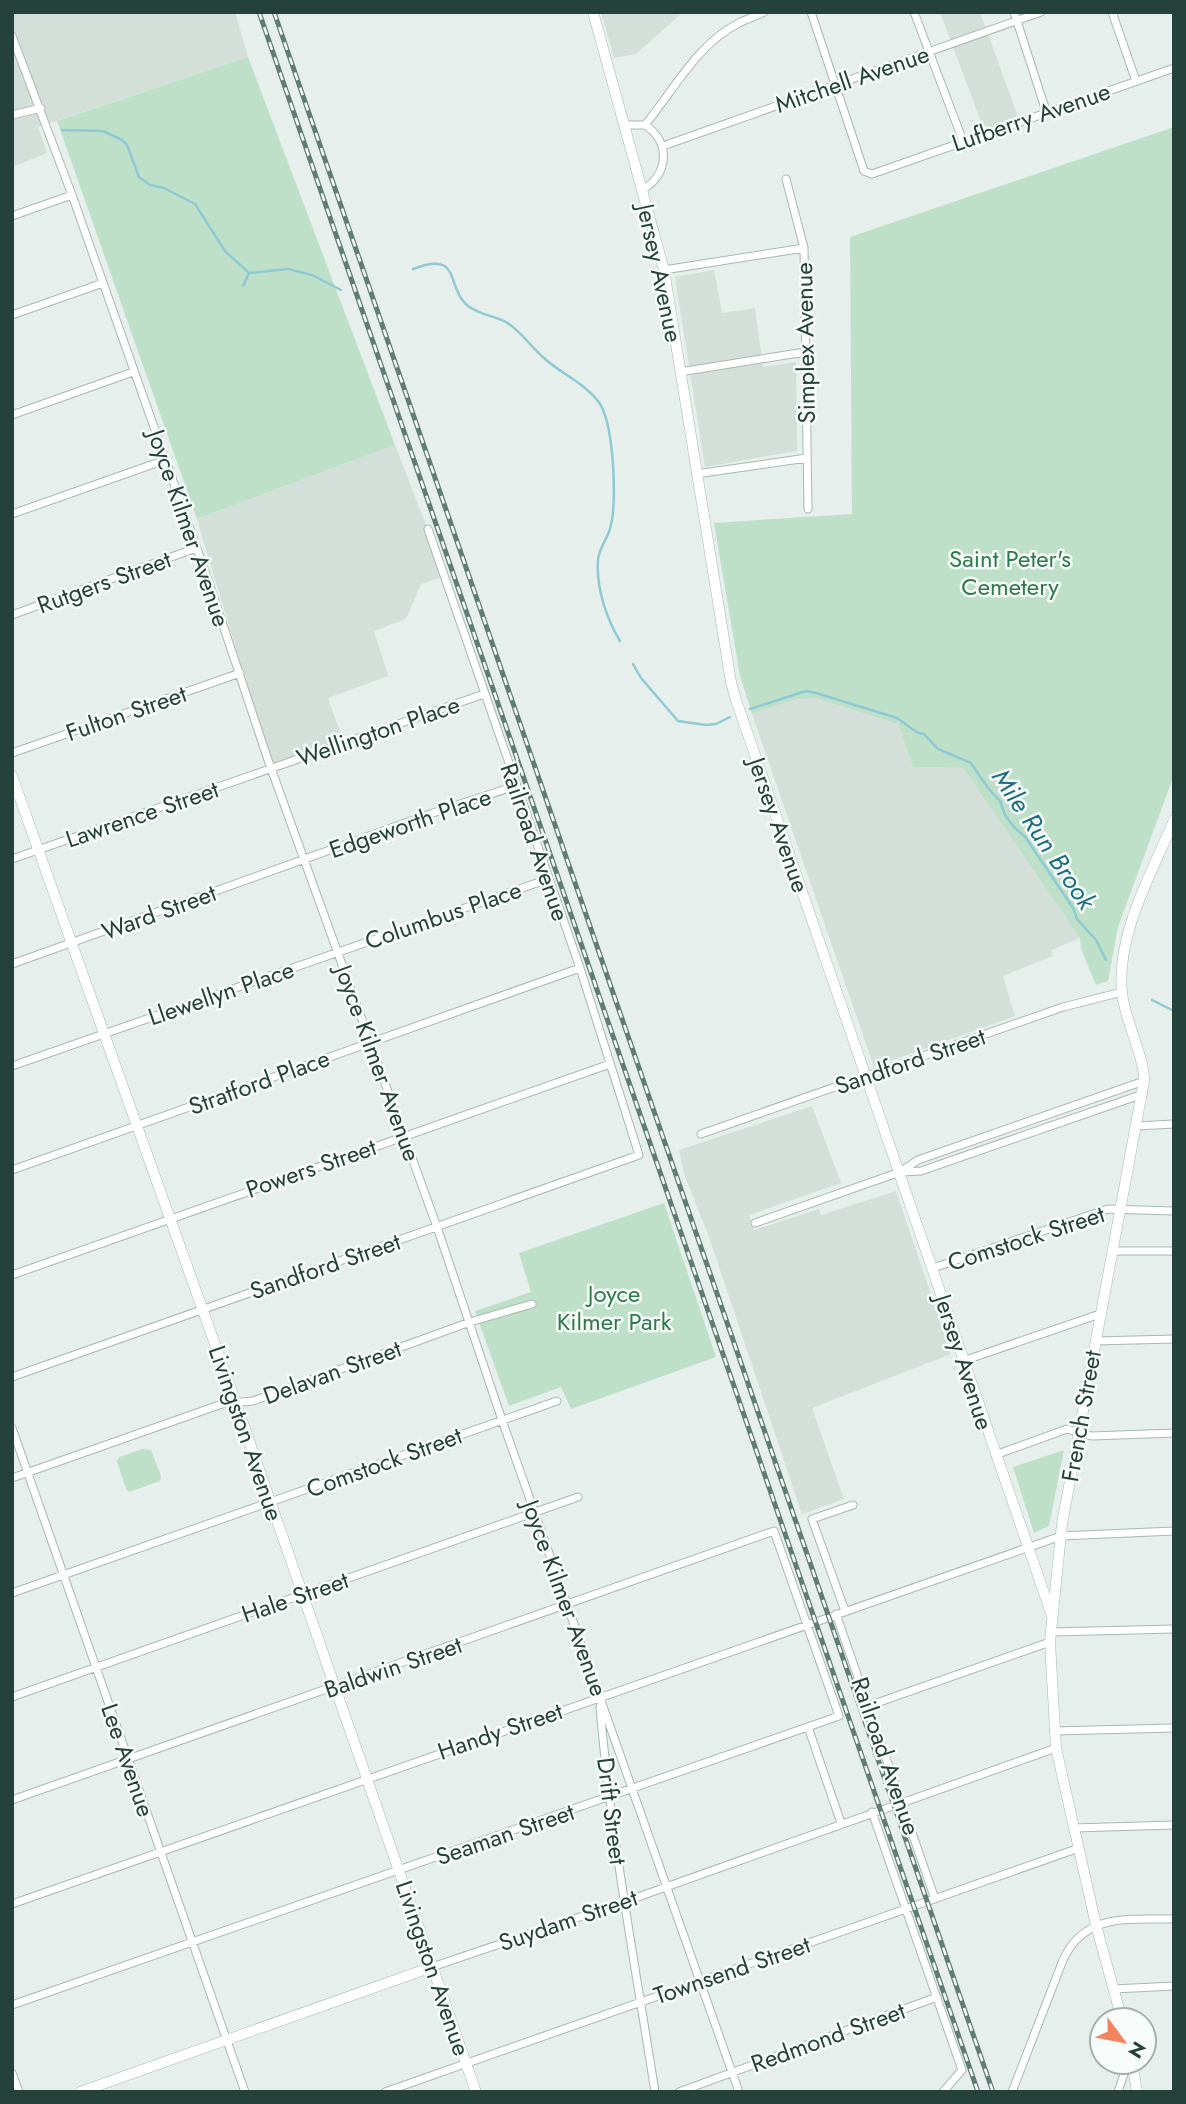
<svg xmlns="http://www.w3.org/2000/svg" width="1186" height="2104" viewBox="0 0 1186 2104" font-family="Jost,sans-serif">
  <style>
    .built { fill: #d4dfda }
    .green { fill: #bfe0c8 }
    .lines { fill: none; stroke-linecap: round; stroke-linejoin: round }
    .stream { stroke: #8ec9d4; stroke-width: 2.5 }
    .street-casing { stroke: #a8b8b2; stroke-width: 9 }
    .secondary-casing { stroke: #a4bbb3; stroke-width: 11 }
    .street { stroke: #fff; stroke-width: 7 }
    .secondary { stroke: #fff; stroke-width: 10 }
    .rail-casing { stroke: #5f7d75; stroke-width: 5 }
    .rail { stroke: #f7fbf9; stroke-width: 2.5; stroke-dasharray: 8; stroke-linecap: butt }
    .labels { text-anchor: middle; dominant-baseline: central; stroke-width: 5; stroke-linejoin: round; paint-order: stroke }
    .street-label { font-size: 24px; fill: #24423a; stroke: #f7fbf9 }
    .park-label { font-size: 24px; fill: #2d7a4b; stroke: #f7fbf9 }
    .water-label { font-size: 26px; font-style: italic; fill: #1c6f80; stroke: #f7fbf9 }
  </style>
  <rect width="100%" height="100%" fill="#e6efeb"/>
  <path class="built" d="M12 12H235L248 57 38 127 47 153 12 167Z
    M601 12H683L636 54 614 58Z
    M940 12H980L1021 125 987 138Z
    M714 270 722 313 755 308 763 367 796 362 797 451 705 467 675 277Z
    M395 445 446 576 421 584 406 619 374 631 388 676 328 698 344 743 272 769 197 519Z
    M814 698 898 724 913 767 963 768 1080 938 1051 950 1053 956 1003 976 1015 1016 874 1067 752 714 794 700Z
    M812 1106 841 1183 749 1215 754 1230 819 1209 821 1215 896 1191 951 1354 812 1408 844 1499 802 1514 709 1237 684 1174 679 1150Z"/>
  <path class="green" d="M248 57 395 445 197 519 57 121Z
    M1174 127V775L1118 927 1108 981 1096 985 1081 949 1080 938 963 768 913 767 898 724 814 698 794 700 752 714 740 676 714 523 852 514 850 237Z
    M664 1203 716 1357 571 1409 561 1387 509 1406 475 1311 531 1292 519 1253Z
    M143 1449 151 1450 161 1476 160 1481 129 1492 126 1489 117 1461 119 1457Z
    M1064 1450 1049 1526 1034 1533 1013 1467Z"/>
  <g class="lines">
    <path class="stream" d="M62 130 103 131 122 140 127 145 139 177 150 185 164 188 195 204 225 251 249 273 288 269 312 275 341 290
      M413 269C465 249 443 290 471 308 482 315 495 316 506 322 520 330 531 347 544 358 561 374 583 382 598 401 614 421 617 500 611 525 609 537 599 547 598 560 596 587 606 618 620 641
      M243 286 249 273
      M633 664 641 678 678 721 706 725 716 724 730 717
      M750 709 806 691 816 693 897 718 918 733 924 734 938 749 971 763 988 788 1000 801 1005 815 1014 827 1026 838 1073 908 1077 919 1096 940 1106 960
      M1152 1000 1174 1011"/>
    <defs>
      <path id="street" d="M811 12 864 171 872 174 1174 68
        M914 12 963 141
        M1014 12 1046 111
        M1112 12 1136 81
        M12 36 72 195 207 577 268 760 437 1227 502 1420 739 2092
        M12 115 41 108
        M623 125H645C671 142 669 175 642 190
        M645 125C674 90 697 44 739 23 747 19 756 16 764 12
        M663 146 1041 12
        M786 179 804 248 808 509
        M12 216 72 195
        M664 270 804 248
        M12 315 103 283
        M680 372 805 352
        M12 415 133 372
        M696 474 807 458
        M12 514 165 460
        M12 615 196 548
        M12 753 240 673
        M12 859 484 694
        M12 964 433 813 515 786
        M12 1066 548 879
        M1136 1126 1174 1124
        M701 1134 1063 1007 1122 992
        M12 1170 580 968
        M901 1172 921 1171 1143 1094
        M755 1223 900 1172 918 1160 1144 1081
        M1112 1251H1174
        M933 1268 1108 1209 1174 1211
        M12 1275 610 1064
        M1095 1341 1174 1339
        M963 1361 1100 1314
        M12 1377 639 1155 580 968 428 529
        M12 1428 245 2092
        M995 1455 1067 1429 1092 1436 1174 1433
        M12 1478 222 1404 253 1401 470 1322 532 1304
        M12 1593 557 1401
        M845 1611 812 1519 853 1505
        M836 1614 935 1899
        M1051 1632 1174 1629
        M12 1697 578 1497
        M868 1706 1050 1642
        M600 1707C611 1837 635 1964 655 2092
        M808 1727 841 1823
        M1054 1731 1174 1728
        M12 1800 774 1531 839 1716 12 2005
        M872 1812 962 2070 943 2092
        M1074 1828 1174 1825
        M12 1904 1061 1536 1174 1531
        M432 1967 624 1902 1056 1748
        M1114 1989 1174 1986
        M12 2073 19 2092
        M385 2092 1079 1848
        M679 2092 937 1997
        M1012 2092 1063 1960C1085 1912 1129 1920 1174 1919
        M1118 2092 1128 2062"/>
      <path id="secondary" d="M593 12 664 270 731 682 736 700 1052 1616
        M12 776 236 1403 476 2092
        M1122 2020 1096 1925 1056 1748 1050 1642 1062 1524 1144 1081C1145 1058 1125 1021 1122 993 1116 934 1152 873 1174 820
        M1132 2062 1137 2092
        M80 2092 432 1967"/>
    </defs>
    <use href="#street" class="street-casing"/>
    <use href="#secondary" class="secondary-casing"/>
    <use href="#street" class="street"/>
    <use href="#secondary" class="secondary"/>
    <defs>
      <path id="rail" d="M259 12 978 2092
        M274 12 993 2092"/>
    </defs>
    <use href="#rail" class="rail-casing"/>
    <use href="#rail" class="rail"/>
  </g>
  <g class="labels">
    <g class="street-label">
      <text transform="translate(852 79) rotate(-19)">Mitchell Avenue</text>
      <text transform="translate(1031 117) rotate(-19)">Lufberry Avenue</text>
      <text transform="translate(660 273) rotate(78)">Jersey Avenue</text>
      <text transform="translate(805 343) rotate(-91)">Simplex Avenue</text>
      <text transform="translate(189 528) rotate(71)">Joyce Kilmer Avenue</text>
      <text transform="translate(104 582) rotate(-20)">Rutgers Street</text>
      <text transform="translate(126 713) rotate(-19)">Fulton Street</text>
      <text transform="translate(378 731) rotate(-19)">Wellington Place</text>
      <text transform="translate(142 814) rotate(-19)">Lawrence Street</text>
      <text transform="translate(410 823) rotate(-19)">Edgeworth Place</text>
      <text transform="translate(779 825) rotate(71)">Jersey Avenue</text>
      <text transform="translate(535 842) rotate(71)">Railroad Avenue</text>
      <text transform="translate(159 912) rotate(-20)">Ward Street</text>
      <text transform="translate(443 915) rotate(-19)">Columbus Place</text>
      <text transform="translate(221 993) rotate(-19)">Llewellyn Place</text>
      <text transform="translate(910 1061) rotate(-19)">Sandford Street</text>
      <text transform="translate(378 1063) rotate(70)">Joyce Kilmer Avenue</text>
      <text transform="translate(259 1082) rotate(-20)">Stratford Place</text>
      <text transform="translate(311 1168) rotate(-19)">Powers Street</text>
      <text transform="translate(1026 1238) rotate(-18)">Comstock Street</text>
      <text transform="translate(325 1266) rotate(-19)">Sandford Street</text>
      <text transform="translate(964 1362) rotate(72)">Jersey Avenue</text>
      <text transform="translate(332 1372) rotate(-20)">Delavan Street</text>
      <text transform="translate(1081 1416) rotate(-80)">French Street</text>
      <text transform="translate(246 1433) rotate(71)">Livingston Avenue</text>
      <text transform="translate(384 1462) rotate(-20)">Comstock Street</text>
      <text transform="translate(295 1597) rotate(-19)">Hale Street</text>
      <text transform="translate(565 1598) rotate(70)">Joyce Kilmer Avenue</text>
      <text transform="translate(393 1667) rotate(-19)">Baldwin Street</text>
      <text transform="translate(500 1731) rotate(-19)">Handy Street</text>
      <text transform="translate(886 1756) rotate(71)">Railroad Avenue</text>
      <text transform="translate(128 1760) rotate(71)">Lee Avenue</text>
      <text transform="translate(612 1811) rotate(83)">Drift Street</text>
      <text transform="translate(505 1834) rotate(-19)">Seaman Street</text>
      <text transform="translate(568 1920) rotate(-19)">Suydam Street</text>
      <text transform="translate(433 1968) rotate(71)">Livingston Avenue</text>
      <text transform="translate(732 1970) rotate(-19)">Townsend Street</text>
      <text transform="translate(828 2037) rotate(-20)">Redmond Street</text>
    </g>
    <g class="park-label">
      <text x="1010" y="558">Saint Peter's<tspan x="1010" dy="28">Cemetery</tspan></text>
      <text x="614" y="1293">Joyce<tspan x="614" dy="28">Kilmer Park</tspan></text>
    </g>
    <g class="water-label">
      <text transform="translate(1044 839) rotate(56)">Mile Run Brook</text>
    </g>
  </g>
  <rect width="1186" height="2104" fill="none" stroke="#24423a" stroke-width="28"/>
  <g transform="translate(1123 2041) rotate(122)"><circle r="33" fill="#f7fbf9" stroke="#a3b1ad" stroke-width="2"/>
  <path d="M0-5L12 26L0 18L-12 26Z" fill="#f4845f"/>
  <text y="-10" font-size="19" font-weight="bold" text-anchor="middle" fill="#24423a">N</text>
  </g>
</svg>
